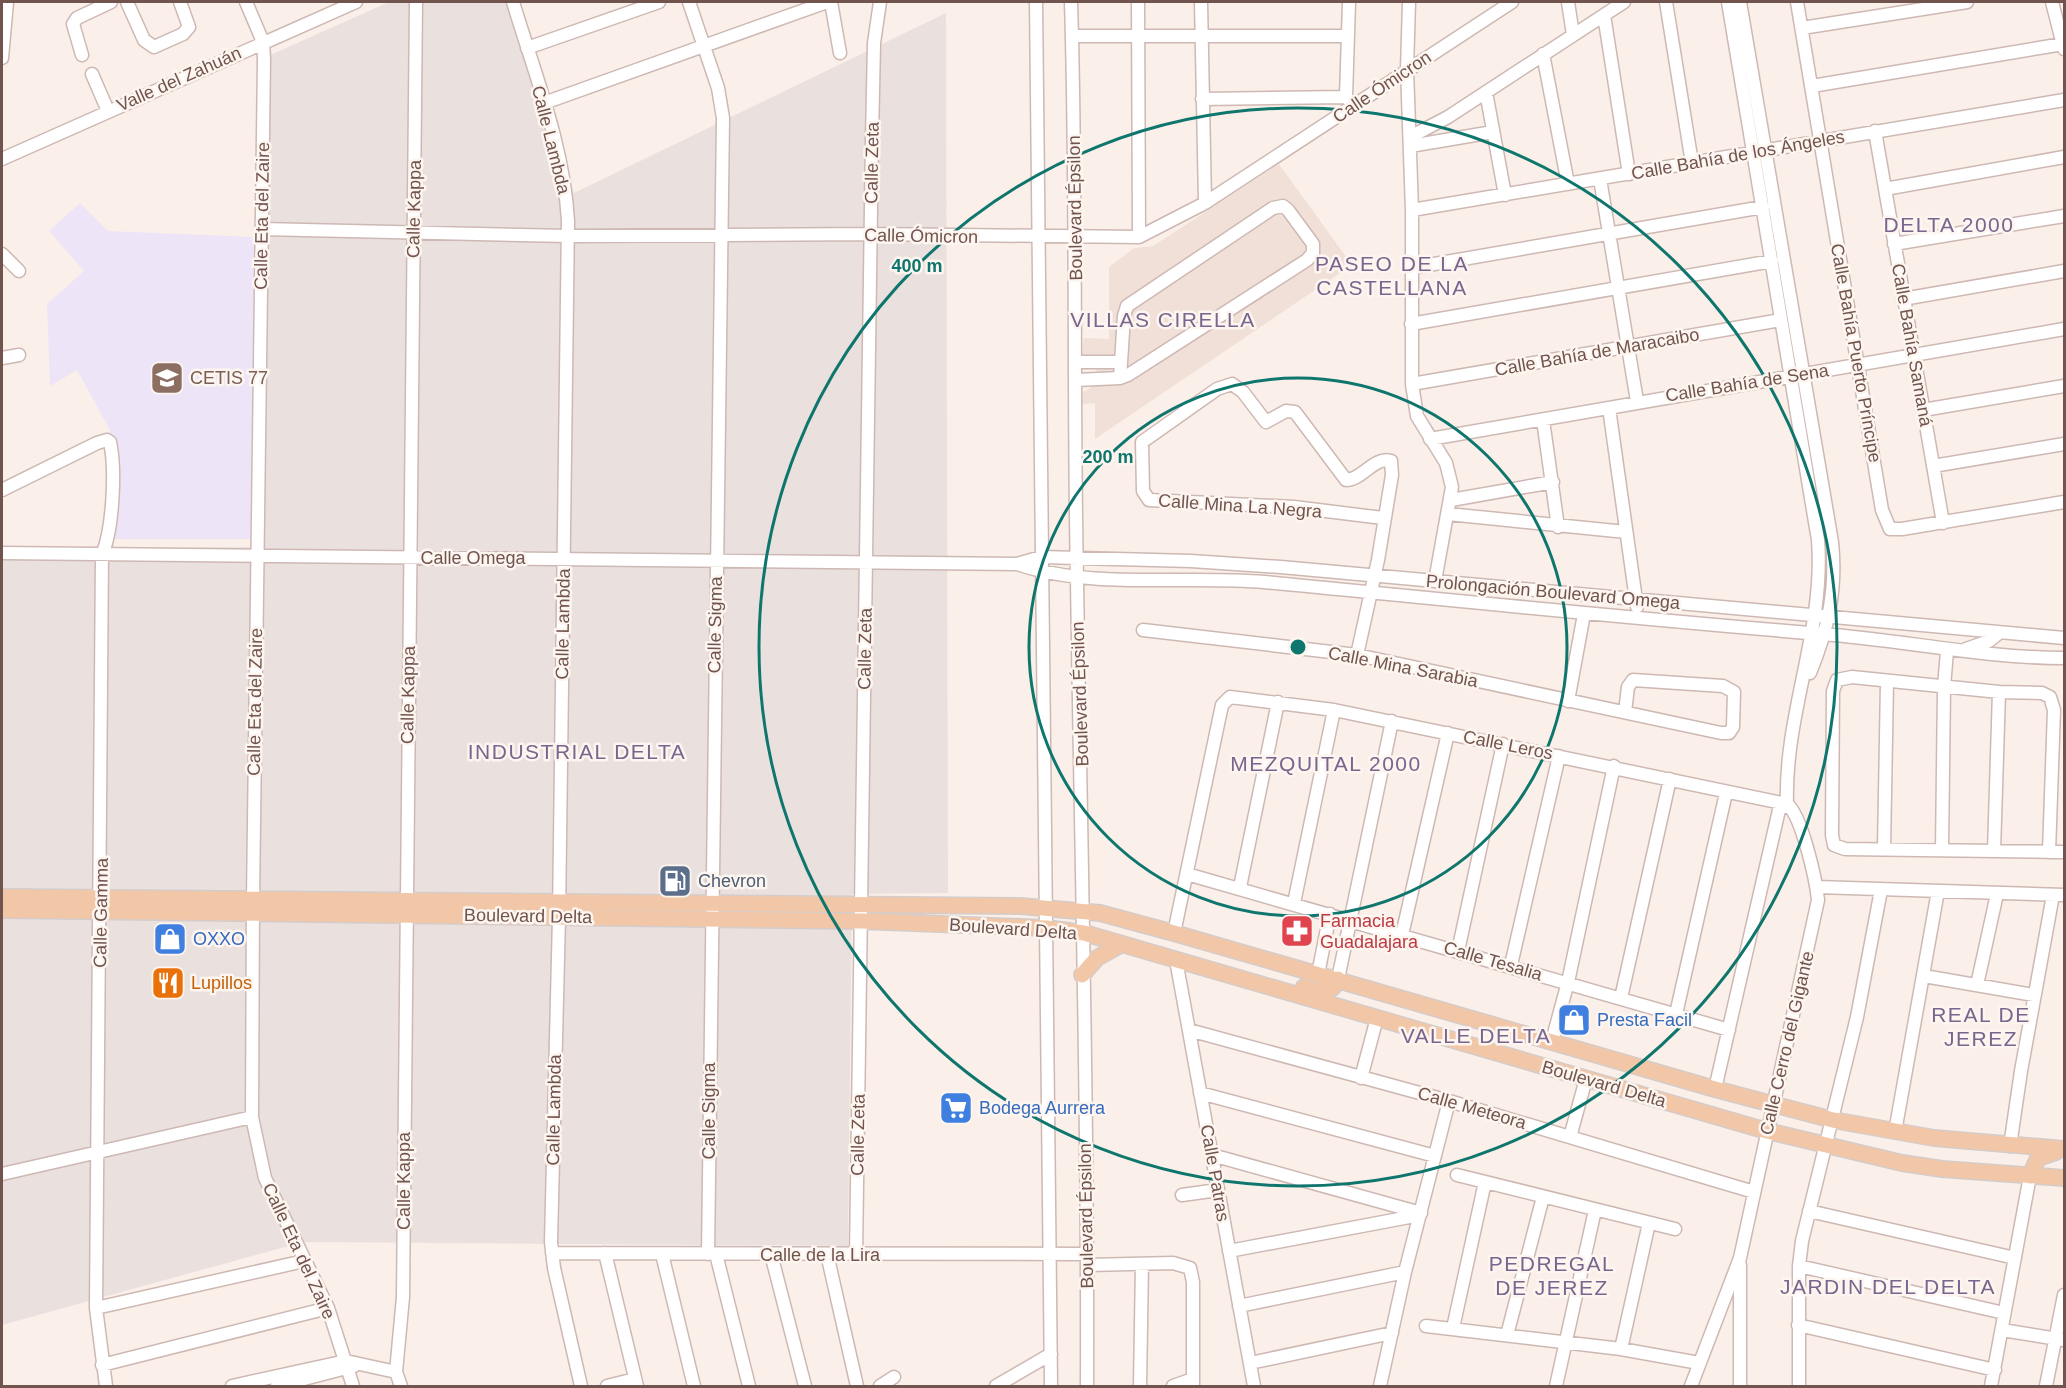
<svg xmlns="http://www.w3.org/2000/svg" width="2066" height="1388" viewBox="0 0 2066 1388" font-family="Helvetica,sans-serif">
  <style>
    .residential { fill: #f1e0d8 }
    .industrial { fill: #eae1df }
    .education { fill: #ede5f7 }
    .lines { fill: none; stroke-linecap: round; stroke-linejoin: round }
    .minor-casing { stroke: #ceb8b3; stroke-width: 15 }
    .major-casing { stroke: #d5ccca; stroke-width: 18 }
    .minor { stroke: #fff; stroke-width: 12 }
    .major { stroke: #f2c7a8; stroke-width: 15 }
    .ring { fill: none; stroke: #0f766e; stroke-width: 3 }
    .labels { text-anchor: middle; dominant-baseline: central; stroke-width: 5; stroke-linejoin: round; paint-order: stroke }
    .street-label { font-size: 18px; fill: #72544f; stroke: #fdf5ef }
    .education-label { font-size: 18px; fill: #785e54; stroke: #fdf5ef; text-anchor: start }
    .service-label { font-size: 18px; fill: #4e5e75; stroke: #fdf5ef; text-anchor: start }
    .health-label { font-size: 18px; fill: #be3a42; stroke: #fdf5ef; text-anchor: start }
    .shop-label { font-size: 18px; fill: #366cbe; stroke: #fdf5ef; text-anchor: start }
    .food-label { font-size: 18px; fill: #c56008; stroke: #fdf5ef; text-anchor: start }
    .quarter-label { font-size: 21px; letter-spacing: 1.5px; fill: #79668e; stroke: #fdf5ef }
    .centre { fill: #0f766e; stroke: #fdf5ef; stroke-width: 3 }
    .ring-label { font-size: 18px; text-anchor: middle; font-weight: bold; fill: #0f766e; stroke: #fdf5ef; stroke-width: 5; stroke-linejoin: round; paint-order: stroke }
  </style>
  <rect width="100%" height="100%" fill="#faf0e9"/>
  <path class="residential" d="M1279 164 1352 265 1095 439V403L1082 404 1083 392 1095 385 1097 361 1082 356 1084 338 1109 339V267L1134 248 1153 246Z"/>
  <path class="industrial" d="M389 2H506L574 193 946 13 948 893 852 894 848 1246 303 1242 2 1325V549L252 547 268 56Z"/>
  <path class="education" d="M80 203 108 231 255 237 250 539H113L114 437 109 436 110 430 77 370 50 386 47 304 84 271 49 231Z"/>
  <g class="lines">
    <defs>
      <path id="minor" d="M127 2 144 40 154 47 183 34 189 27 180 2
        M246 2 263 42 264 59 253 899 252 1117 265 1178 328 1308 353 1386
        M513 2C534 72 564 146 568 221L559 917 551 1242 554 1268 581 1386
        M689 2 718 88 723 118 708 1254
        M831 2 840 53
        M1036 2 1051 1386
        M1071 2C1077 194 1073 387 1077 579 1081 848 1088 1117 1087 1386
        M1138 2 1139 237
        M1201 2 1205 203
        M1409 2 1407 69 1412 210V384L1417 416 1446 463 1452 487 1435 581
        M1568 2 1573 35
        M1666 2 1692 163
        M1740 2 1832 542C1837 590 1828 629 1810 673
        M1797 2 1882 510 1890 529H1902L2064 502
        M2052 2 2064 49
        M1604 15 1629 174
        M1802 28 1967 2
        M1072 36H1348
        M527 48 659 2
        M1543 54 1568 184
        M82 55 73 24 77 18 111 2
        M2 58 7 2
        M92 74 108 111
        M1812 86 2063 44
        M1486 92 1505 195
        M1346 97 1349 2
        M1202 99 1346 97 1354 106
        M544 103 827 2
        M1875 131 1943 523
        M1410 137 1448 117 1624 2
        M1410 146 1493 132
        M2 159 356 2
        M1600 179 1637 401
        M1885 189 2064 157
        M1412 210 2064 100
        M262 229 568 236 871 234 1139 237 1205 203 1512 2
        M1894 244 2064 216
        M2 254 19 271
        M1411 268 1763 207
        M1903 299 2064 271
        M1411 324 1772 261
        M2 358 19 355
        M1076 362H1120
        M1076 380 1120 378 1128 375 1307 260 1313 253V244L1288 210 1283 206 1273 208 1127 306 1124 316 1120 378
        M1412 384 1781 320
        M1609 408 1637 607
        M1923 410 2064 386
        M1543 420 1558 527
        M1430 439 2064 329
        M1933 466 2064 444
        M2 490 97 443 107 440 110 442C116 470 113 529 102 555L96 1308 106 1386
        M1451 500 1553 482
        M1448 514 1626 532
        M2 553 1017 564 1041 557 1191 561 1281 567 2064 638
        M1017 564C1093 590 1184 575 1264 582 1450 600 1636 619 1822 634 1903 640 1983 658 2064 658
        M1143 630 1357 655 1721 733H1729L1733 727 1734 692 1723 686 1633 680 1628 687 1625 712
        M1966 649 1989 641 1999 633
        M1357 655 1378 560 1392 475 1391 461C1374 456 1362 480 1346 480L1295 412 1286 411 1266 422 1243 392 1232 384 1217 389 1142 442 1143 491 1149 500 1294 507 1383 518
        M1568 701 1584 614
        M1884 849 1887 682
        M1942 850 1944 687 1947 651
        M1994 851 1999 692
        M2049 852 2054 710 2050 697 2042 693 1999 692 1852 677 1837 680 1833 691 1832 835 1834 845 1845 849 2064 852
        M1187 874 1729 1030
        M1240 887 1278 702
        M1817 887 2064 895
        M1294 903 1334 710
        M1174 933 1222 705 1230 697 1334 710 1787 804
        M1402 935 1448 733
        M1458 951 1503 744
        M1176 960 1254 1386
        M1511 965 1559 756
        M1318 974 1330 914
        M1924 976 2034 995
        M1338 979 1392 721
        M1977 985 1997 894
        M1621 998 1670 779
        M1676 1014 1726 793
        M1189 1030 1449 1101 1754 1192
        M1552 1041 1568 982 1614 766
        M1361 1078 1377 1018
        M1715 1089 1779 810 1787 804
        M1200 1093 1435 1156
        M1895 1132 1938 891
        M1570 1137 1586 1079
        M2010 1146 2021 1071 2053 895
        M1212 1155 1421 1213
        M2 1174 252 1117
        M1457 1175 1675 1229
        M1182 1195 1218 1190
        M1809 1211 2015 1258
        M1229 1251 1420 1215
        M552 1253 1087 1254
        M605 1253 637 1386
        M662 1254 694 1386
        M716 1254 749 1386
        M771 1254 805 1386
        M827 1254 857 1386
        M856 1255 872 138 874 43 880 2
        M1088 1265 1173 1263 1190 1268 1193 1282V1386
        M1799 1266 2004 1313
        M1239 1306 1405 1272
        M96 1308 304 1261
        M1798 1325 1995 1370
        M1426 1326 1621 1349 1699 1363
        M1453 1328 1485 1182
        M2002 1330 2064 1340
        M1507 1335 1543 1197
        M1621 1349 1649 1223
        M1250 1363 1392 1333
        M102 1365 328 1308
        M232 1386 346 1361 396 1372
        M277 1386 354 1366
        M401 1386 396 1372 403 1297 416 2
        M607 1386 635 1379
        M880 1386 894 1377
        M996 1386 1051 1354
        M1140 1386 1142 1264
        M1173 1386 1193 1379
        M1380 1386 1405 1272 1449 1101
        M1556 1386 1595 1210
        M1691 1386 1740 1258 1818 900C1816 880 1802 816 1787 804 1784 714 1825 630 1818 540L1728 2
        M1740 1386V1265
        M1799 1386V1266L1802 1241 1857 1017 1881 890
        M1991 1386 2030 1176
        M2046 1386 2064 1295"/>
      <path id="major" d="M2 897 1020 906 1100 913 1174 933 1715 1089 1833 1120 1934 1138 2064 1149
        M2 910 861 921 1046 928 1084 933 1767 1131 1902 1163 1942 1169 2064 1178
        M1082 975 1097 958 1122 944
        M1304 987C1318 991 1332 996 1338 979
        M2030 1176 2038 1158 2056 1152"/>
    </defs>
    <use href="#minor" class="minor-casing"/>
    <use href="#major" class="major-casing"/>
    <use href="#minor" class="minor"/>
    <use href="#major" class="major"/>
  </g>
  <g class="ring">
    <circle cx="1298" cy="647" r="269"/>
    <circle cx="1298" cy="647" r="539"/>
  </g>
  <defs>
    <symbol id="school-square" viewBox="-11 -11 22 22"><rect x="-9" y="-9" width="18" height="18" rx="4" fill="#8d6e63" stroke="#fdf5ef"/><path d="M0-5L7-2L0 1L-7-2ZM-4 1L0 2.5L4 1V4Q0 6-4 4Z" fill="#fff"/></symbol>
    <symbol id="fuel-square" viewBox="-11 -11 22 22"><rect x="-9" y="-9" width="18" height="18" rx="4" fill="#5c6f8a" stroke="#fdf5ef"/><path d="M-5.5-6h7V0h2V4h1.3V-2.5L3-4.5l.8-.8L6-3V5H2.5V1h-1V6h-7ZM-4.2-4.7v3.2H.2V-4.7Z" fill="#fff"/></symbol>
    <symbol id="pharmacy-square" viewBox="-11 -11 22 22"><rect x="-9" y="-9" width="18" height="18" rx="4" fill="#e0444e" stroke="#fdf5ef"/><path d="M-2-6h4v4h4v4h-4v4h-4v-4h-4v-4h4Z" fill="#fff"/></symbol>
    <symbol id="shop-square" viewBox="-11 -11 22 22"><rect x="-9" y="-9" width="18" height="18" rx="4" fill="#3f7fe0" stroke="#fdf5ef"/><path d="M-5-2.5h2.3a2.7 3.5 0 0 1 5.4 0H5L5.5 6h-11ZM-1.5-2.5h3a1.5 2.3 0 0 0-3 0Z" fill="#fff"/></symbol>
    <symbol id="restaurant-square" viewBox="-11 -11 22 22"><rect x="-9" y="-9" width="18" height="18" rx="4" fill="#e8710a" stroke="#fdf5ef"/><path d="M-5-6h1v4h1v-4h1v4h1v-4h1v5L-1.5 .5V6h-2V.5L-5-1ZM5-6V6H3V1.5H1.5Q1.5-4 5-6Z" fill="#fff"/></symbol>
    <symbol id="supermarket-square" viewBox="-11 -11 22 22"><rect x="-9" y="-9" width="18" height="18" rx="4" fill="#3f7fe0" stroke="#fdf5ef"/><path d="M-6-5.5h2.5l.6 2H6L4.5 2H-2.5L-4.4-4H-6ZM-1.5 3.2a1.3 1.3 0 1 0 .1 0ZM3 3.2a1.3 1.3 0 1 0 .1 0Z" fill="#fff"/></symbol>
  </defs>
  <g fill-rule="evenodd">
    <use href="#school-square" x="148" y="359" width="38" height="38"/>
    <use href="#fuel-square" x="656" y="862" width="38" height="38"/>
    <use href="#pharmacy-square" x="1278" y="912" width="38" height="38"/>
    <use href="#shop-square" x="151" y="920" width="38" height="38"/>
    <use href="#restaurant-square" x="149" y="964" width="38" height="38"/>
    <use href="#shop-square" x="1555" y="1001" width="38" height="38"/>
    <use href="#supermarket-square" x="937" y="1089" width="38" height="38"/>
  </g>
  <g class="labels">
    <g class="street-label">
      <text transform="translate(179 79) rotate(-24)">Valle del Zahuán</text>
      <text transform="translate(1382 87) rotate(-34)">Calle Ómicron</text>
      <text transform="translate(551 140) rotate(76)">Calle Lambda</text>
      <text transform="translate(1738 155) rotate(-10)">Calle Bahía de los Ángeles</text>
      <text transform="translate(872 163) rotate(-89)">Calle Zeta</text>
      <text transform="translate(1075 208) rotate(-91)">Boulevard Épsilon</text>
      <text transform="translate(414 209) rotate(-89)">Calle Kappa</text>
      <text transform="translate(262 216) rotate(-89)">Calle Eta del Zaire</text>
      <text transform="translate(921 236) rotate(1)">Calle Ómicron</text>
      <text transform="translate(1912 345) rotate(80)">Calle Bahía Samaná</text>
      <text transform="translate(1597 352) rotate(-10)">Calle Bahía de Maracaibo</text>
      <text transform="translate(1856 353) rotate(80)">Calle Bahía Puerto Príncipe</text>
      <text transform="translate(1747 383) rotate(-9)">Calle Bahía de Sena</text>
      <text transform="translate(1240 506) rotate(4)">Calle Mina La Negra</text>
      <text x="473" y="558">Calle Omega</text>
      <text transform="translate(1553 592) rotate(5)">Prolongación Boulevard Omega</text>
      <text transform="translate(563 624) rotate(-89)">Calle Lambda</text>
      <text transform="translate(715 625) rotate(-89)">Calle Sigma</text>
      <text transform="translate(865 649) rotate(-89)">Calle Zeta</text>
      <text transform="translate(1403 667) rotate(11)">Calle Mina Sarabia</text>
      <text transform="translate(1080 694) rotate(-92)">Boulevard Épsilon</text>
      <text transform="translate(408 695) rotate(-89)">Calle Kappa</text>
      <text transform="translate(255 702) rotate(-89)">Calle Eta del Zaire</text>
      <text transform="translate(1508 745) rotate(11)">Calle Leros</text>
      <text transform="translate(101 913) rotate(-89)">Calle Gamma</text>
      <text transform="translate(528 916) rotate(1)">Boulevard Delta</text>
      <text transform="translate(1013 929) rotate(4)">Boulevard Delta</text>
      <text transform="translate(1493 961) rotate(16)">Calle Tesalia</text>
      <text transform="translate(1787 1043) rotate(-77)">Calle Cerro del Gigante</text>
      <text transform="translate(1604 1084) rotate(16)">Boulevard Delta</text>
      <text transform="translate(1472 1108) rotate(16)">Calle Meteora</text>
      <text transform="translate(554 1110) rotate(-89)">Calle Lambda</text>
      <text transform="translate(709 1111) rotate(-90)">Calle Sigma</text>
      <text transform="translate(858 1135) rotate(-89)">Calle Zeta</text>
      <text transform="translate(1215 1173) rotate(80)">Calle Patras</text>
      <text transform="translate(404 1181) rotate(-90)">Calle Kappa</text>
      <text transform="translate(1086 1216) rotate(-91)">Boulevard Épsilon</text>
      <text transform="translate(299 1251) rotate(65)">Calle Eta del Zaire</text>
      <text x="820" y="1255">Calle de la Lira</text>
    </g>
    <g class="education-label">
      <text x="190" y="378">CETIS 77</text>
    </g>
    <g class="service-label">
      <text x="698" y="881">Chevron</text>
    </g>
    <g class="health-label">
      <text x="1320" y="921">Farmacia<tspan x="1320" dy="21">Guadalajara</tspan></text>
    </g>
    <g class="shop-label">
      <text x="193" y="939">OXXO</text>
      <text x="1597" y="1020">Presta Facil</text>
      <text x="979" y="1108">Bodega Aurrera</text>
    </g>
    <g class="food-label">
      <text x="191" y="983">Lupillos</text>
    </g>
    <g class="quarter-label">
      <text x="1949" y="224">DELTA 2000</text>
      <text x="1392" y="263">PASEO DE LA<tspan x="1392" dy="24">CASTELLANA</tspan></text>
      <text x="1163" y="319">VILLAS CIRELLA</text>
      <text x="577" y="751">INDUSTRIAL DELTA</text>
      <text x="1326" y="763">MEZQUITAL 2000</text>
      <text x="1981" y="1014">REAL DE<tspan x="1981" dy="24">JEREZ</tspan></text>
      <text x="1476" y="1035">VALLE DELTA</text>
      <text x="1552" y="1263">PEDREGAL<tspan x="1552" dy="24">DE JEREZ</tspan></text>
      <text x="1888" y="1286">JARDIN DEL DELTA</text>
    </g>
  </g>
  <circle cx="1298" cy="647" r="9" class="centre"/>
  <g class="ring-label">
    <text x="917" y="272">400 m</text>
    <text x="1108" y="463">200 m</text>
  </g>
  <rect width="2066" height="1388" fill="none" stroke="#72544f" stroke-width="6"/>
</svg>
